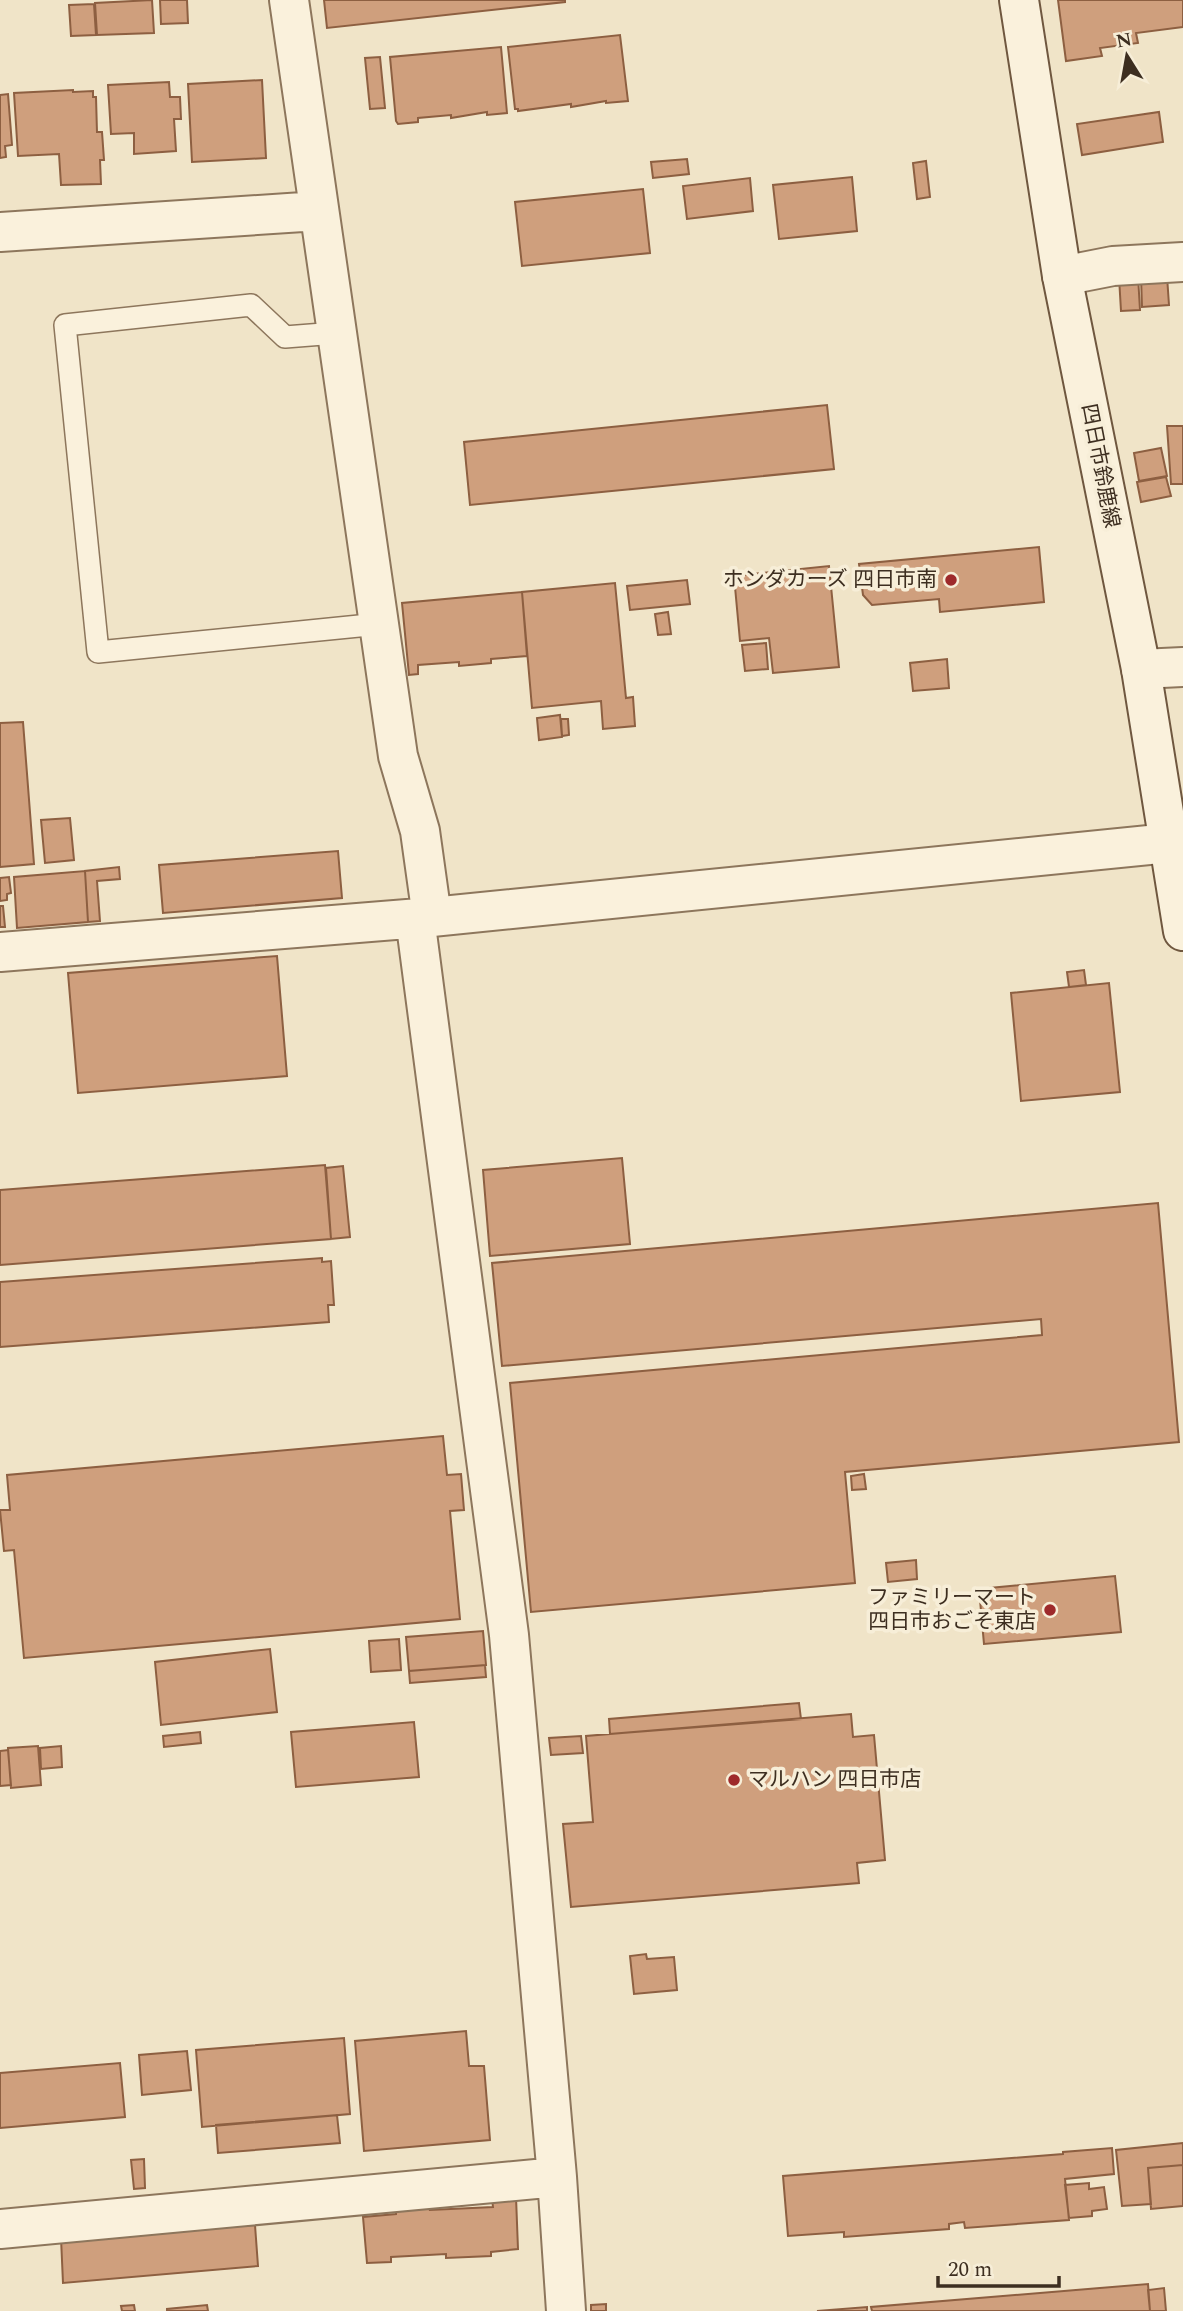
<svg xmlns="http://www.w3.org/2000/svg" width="1183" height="2311" viewBox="0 0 1183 2311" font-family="Spectral,'Noto Sans JP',serif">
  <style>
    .building { fill: #cf9f7d; stroke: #8d5f41; stroke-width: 2 }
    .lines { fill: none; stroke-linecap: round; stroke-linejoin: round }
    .service-casing { stroke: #8d765c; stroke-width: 24 }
    .minor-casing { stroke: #8d765c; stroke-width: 42 }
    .secondary-casing { stroke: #6f573f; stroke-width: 42 }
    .service { stroke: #faf1dc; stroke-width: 21 }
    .minor { stroke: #faf1dc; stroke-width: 38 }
    .secondary { stroke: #faf1dc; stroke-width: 38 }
    .poi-dot { fill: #9e2a2b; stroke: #f7eed8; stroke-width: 2.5 }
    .labels { text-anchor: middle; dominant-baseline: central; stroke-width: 7; stroke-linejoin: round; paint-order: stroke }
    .street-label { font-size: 21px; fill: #3d2e20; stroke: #f7eed8 }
    .poi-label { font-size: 21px; fill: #3d2e20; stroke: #f7eed8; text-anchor: end }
  </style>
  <rect width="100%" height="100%" fill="#f0e4c8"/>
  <path class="building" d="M152 0 154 33 97 35 95 3Z
    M160 0H187L188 23 161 24Z
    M324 0H565V2L327 28Z
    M1058 0H1183V27L1136 33 1138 43 1100 48 1102 56 1066 61Z
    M94 4 96 35 71 36 69 5Z
    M620 35 628 101 606 103V101L571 107V104L518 111V109H515L508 47Z
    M501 47 507 113 487 115V112L451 118V115L418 118V122L398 124 396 121 390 57Z
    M380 57 385 108 370 109 365 58Z
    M262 80 266 158 192 162 188 84Z
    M169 82 170 97H180L181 119H174L176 151 134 154V133L111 134 108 85Z
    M73 90V92L93 91V97H96L97 132H102L104 160H100L101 184 61 185 59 154 18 156 14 93Z
    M8 94 12 145 5 146 6 157 0 158V95Z
    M1159 112 1163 142 1082 155 1077 124Z
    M687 159 689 174 653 178 651 162Z
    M926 161 930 197 917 199 913 163Z
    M852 177 857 231 779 239 773 185Z
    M750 178 753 211 687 219 683 186Z
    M643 189 650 253 522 266 515 202Z
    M1138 276 1140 310 1121 311 1119 277Z
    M1167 276 1169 305 1142 307 1141 277Z
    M827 405 834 469 470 505 464 442Z
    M1167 426H1183V484H1171Z
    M1161 448 1167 476 1139 481 1134 453Z
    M1166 477 1171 496 1141 502 1137 482Z
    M1039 547 1044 602 940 612 939 599 872 605 863 595 859 564Z
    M829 566 839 667 773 673 769 638 740 641 734 576Z
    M687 580 690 604 630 610 627 586Z
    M615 583 626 698 633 697 635 726 603 729 601 701 532 708 522 592Z
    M522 592 527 656 491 659V663L459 666V662L418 665V674L409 675 402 603Z
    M668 612 671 634 658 635 655 614Z
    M766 643 768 669 745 671 742 645Z
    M947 659 949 688 913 691 910 663Z
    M560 715 562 737 539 740 537 718Z
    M561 719H568L569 735 562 736Z
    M23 722 34 864 0 867V723Z
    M70 818 74 860 45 863 41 820Z
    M338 851 342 898 163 913 159 865Z
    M119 867 120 879 97 881 100 921 88 922 85 871Z
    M85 871 88 922 17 928 14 877Z
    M9 877 11 893 7 894V900L0 901V878Z
    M0 906H3L5 927H0Z
    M277 956 287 1076 78 1093 68 973Z
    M1084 970 1086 985 1069 987 1067 972Z
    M1109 983 1120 1092 1021 1101 1011 993Z
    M622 1158 630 1244 490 1256 483 1170Z
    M325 1165 331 1239 0 1265V1190Z
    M343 1166 350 1237 331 1239 326 1168Z
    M1158 1203 1179 1442 845 1472 855 1583 531 1612 510 1383 1042 1335 1041 1319 502 1366 492 1263Z
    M322 1258V1262L331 1261 334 1305H328L329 1322 0 1347V1282Z
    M443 1436 447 1475 461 1474 464 1510 450 1511 460 1619 24 1658 14 1550 4 1551 0 1510H10L7 1475Z
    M864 1474 866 1489 852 1490 851 1476Z
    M916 1560 917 1579 888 1582 886 1563Z
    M1115 1576 1121 1632 984 1644 979 1589Z
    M483 1631 486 1665 409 1671 406 1637Z
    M399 1639 401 1670 371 1672 369 1641Z
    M270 1649 277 1712 161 1725 155 1662Z
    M485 1665 486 1677 410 1683 409 1671Z
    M799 1703 801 1719 610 1734 609 1719Z
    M851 1714 853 1737 874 1735 885 1860 857 1863 859 1883 571 1907 563 1824 593 1822 586 1736Z
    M414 1722 419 1777 296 1787 291 1732Z
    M200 1732 201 1743 164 1747 163 1736Z
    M581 1736 583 1753 551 1755 549 1738Z
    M38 1746 41 1785 11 1788 8 1748Z
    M61 1746 62 1767 41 1769 40 1748Z
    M8 1750 11 1785 0 1786V1751Z
    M646 1954 647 1959 674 1957 677 1990 634 1994 630 1956Z
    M466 2031 469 2066H484L490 2140 364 2151 355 2041Z
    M344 2038 350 2114 202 2127 196 2050Z
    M187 2051 191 2090 142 2095 139 2055Z
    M120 2063 125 2117 0 2128V2073Z
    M337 2115 340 2143 218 2153 216 2125Z
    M1183 2143V2165L1148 2168 1151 2204 1122 2206 1116 2150Z
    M1112 2148 1114 2174 1065 2179 1069 2220 965 2228 964 2222 949 2224V2229L844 2237V2232L788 2236 783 2176 1063 2154V2152Z
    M144 2159 145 2188 134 2189 131 2160Z
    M1183 2165V2206L1151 2209 1148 2168Z
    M1089 2183V2189L1104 2187 1107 2209 1092 2211V2216L1069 2218 1065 2185Z
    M516 2197 518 2249 491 2252V2256L446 2258V2254L391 2257V2262L367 2263 363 2217 396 2214V2208L431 2205 430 2210 493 2207 492 2199Z
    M255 2225 258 2266 63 2283 61 2238Z
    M1148 2284 1150 2311H872L871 2307Z
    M1164 2288 1166 2311H1150L1148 2290Z
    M606 2304V2311H591V2305Z
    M134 2305 135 2311H122L121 2306Z
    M207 2305 208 2311H167V2309Z
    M867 2307V2311H817Z"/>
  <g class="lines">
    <defs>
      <path id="service" d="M336 333 285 337 251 305 65 325 98 652 379 624"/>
      <path id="minor" d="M289 0 398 756 420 831 432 917
        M0 232 318 211
        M1062 276 1113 266 1183 262
        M1141 669 1183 667
        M415 918 509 1635 557 2177 566 2311
        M0 952 432 917 1169 843
        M0 2229 557 2177"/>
      <path id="secondary" d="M1019 0 1062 276 1141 669 1183 931"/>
    </defs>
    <use href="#service" class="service-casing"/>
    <use href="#minor" class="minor-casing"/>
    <use href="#secondary" class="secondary-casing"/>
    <use href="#service" class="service"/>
    <use href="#minor" class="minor"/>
    <use href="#secondary" class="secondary"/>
  </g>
  <g class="poi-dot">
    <circle cx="951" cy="580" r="7"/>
    <circle cx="1050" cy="1610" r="7"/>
    <circle cx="734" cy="1780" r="7"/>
  </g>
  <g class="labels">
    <g class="street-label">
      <text transform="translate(1100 466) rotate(79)">四日市鈴鹿線</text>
    </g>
    <g class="poi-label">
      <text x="937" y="580">ホンダカーズ 四日市南</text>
      <text x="1036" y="1598">ファミリーマート<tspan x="1036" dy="24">四日市おごそ東店</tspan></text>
      <text x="748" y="1780" text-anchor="start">マルハン 四日市店</text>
    </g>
  </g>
  <g transform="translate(1127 56) rotate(349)" stroke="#f7eed8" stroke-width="5" paint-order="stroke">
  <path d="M0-5L12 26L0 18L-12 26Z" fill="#3d2e20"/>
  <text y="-10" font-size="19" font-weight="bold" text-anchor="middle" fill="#3d2e20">N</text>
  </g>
  <path d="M938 2276v10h121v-10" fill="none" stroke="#3d2e20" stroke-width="3.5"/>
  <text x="948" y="2276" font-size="21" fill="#3d2e20" stroke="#f7eed8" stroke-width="5" paint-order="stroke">20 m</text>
</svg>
